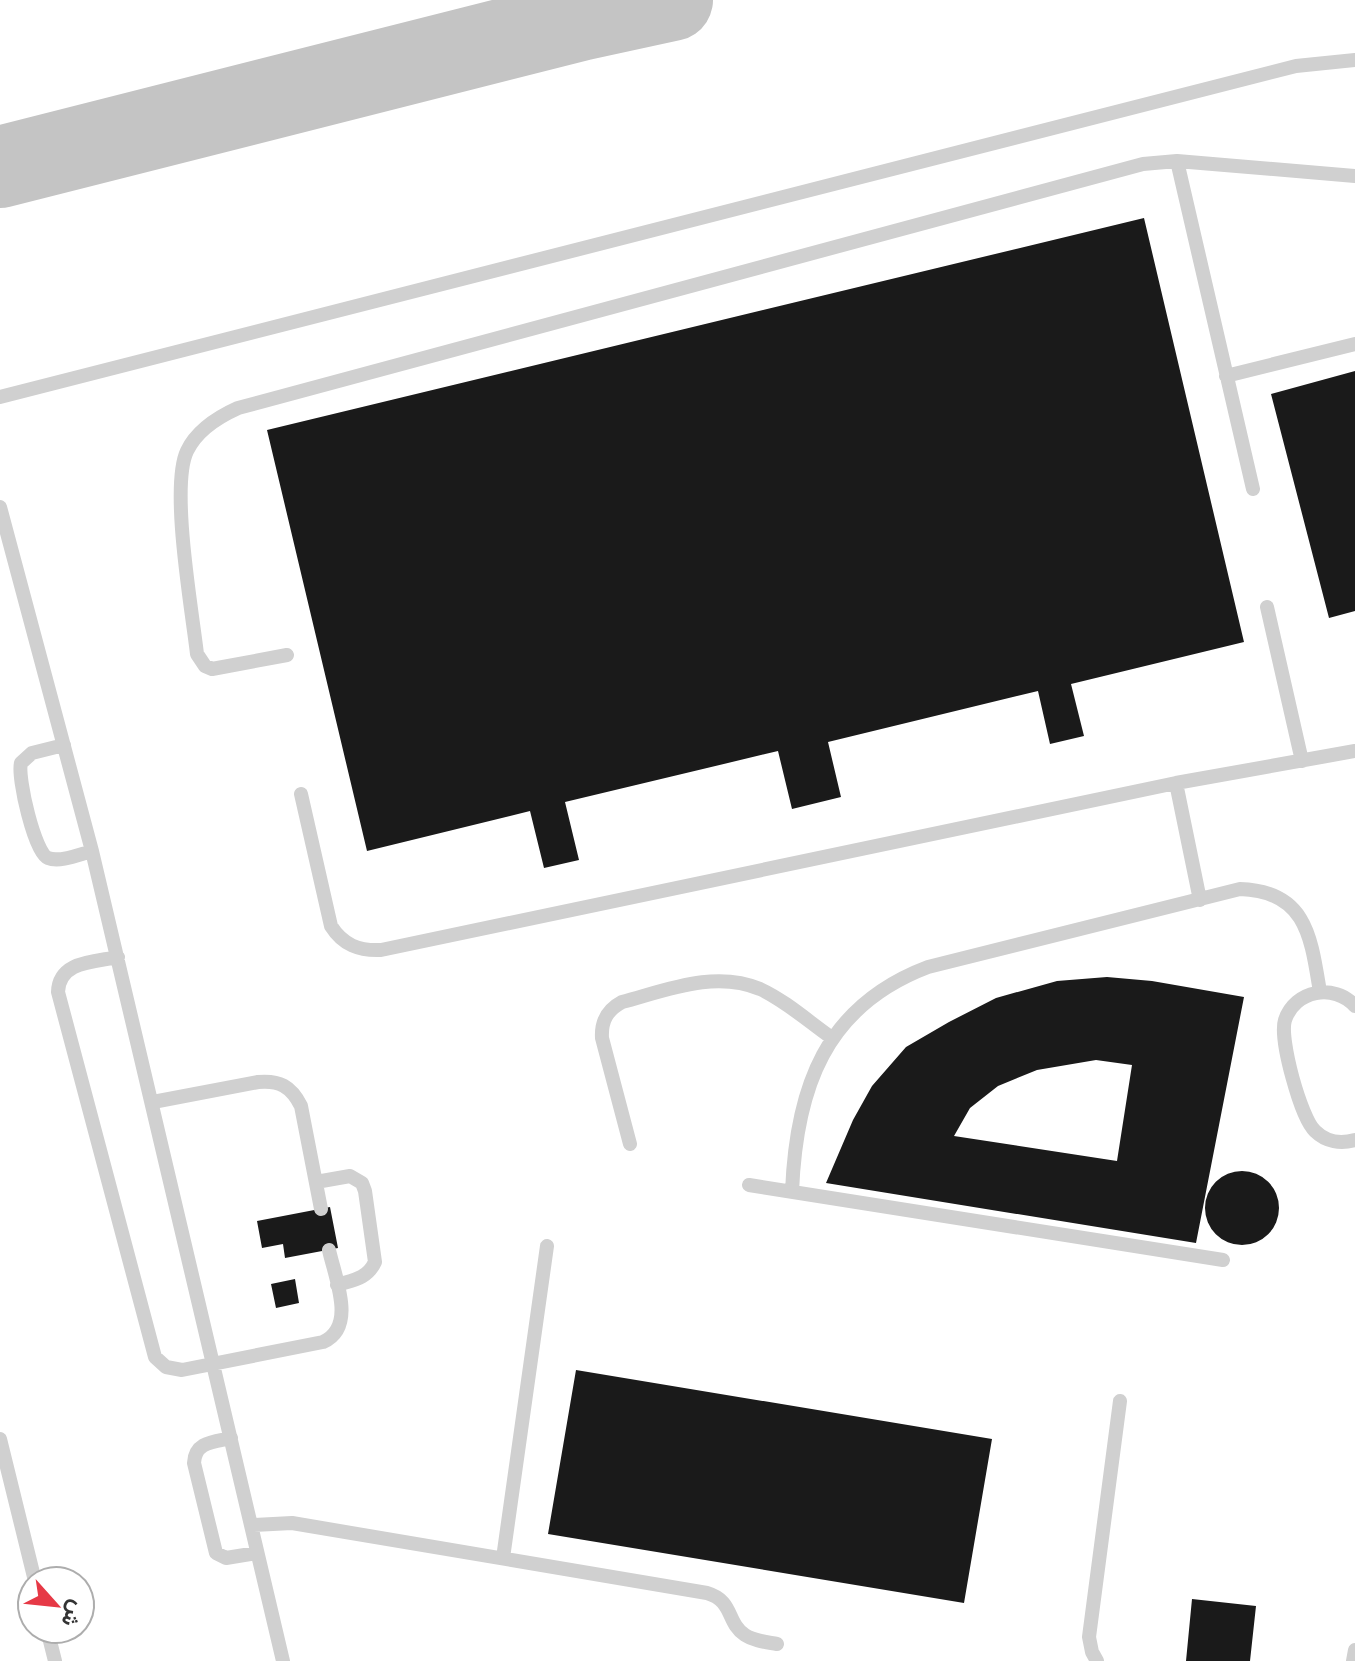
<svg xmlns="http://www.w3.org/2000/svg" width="1355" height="1661" viewBox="0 0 1355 1661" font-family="Signika,Vazirmatn,sans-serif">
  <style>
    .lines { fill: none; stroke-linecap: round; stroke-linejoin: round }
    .taxiway { stroke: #c4c4c4; stroke-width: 82 }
    .building { fill: #1a1a1a; fill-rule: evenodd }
    .lane { stroke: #d0d0d0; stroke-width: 14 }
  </style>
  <rect width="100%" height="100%" fill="#fff"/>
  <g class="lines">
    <path class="taxiway" d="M0 167 580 20 672 0"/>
  </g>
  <path class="building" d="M1144 218 1244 642 1071 684 1084 736 1050 744 1038 691 828 742 841 797 792 809 778 751 565 802 579 860 544 868 530 811 367 851 267 430Z
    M1355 371V611L1329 618 1271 394Z
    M1107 977 1152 981 1244 997 1196 1243 826 1183 853 1120 872 1086 906 1047 949 1022 996 998 1057 981ZM1096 1060 1132 1065 1117 1161 954 1136 970 1108 998 1086 1037 1070Z
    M1205 1208a37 37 0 1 1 74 0a37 37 0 1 1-74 0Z
    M330 1207 338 1248 285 1258 283 1244 262 1248 257 1221Z
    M295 1279 299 1303 276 1308 271 1284Z
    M576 1370 992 1439 964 1603 548 1534Z
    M1192 1599 1256 1606 1250 1661H1186Z"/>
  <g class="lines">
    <path class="lane" d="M1177 161 1253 489
      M1226 376 1355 344
      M0 397 1296 66 1355 60
      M0 507 92 851 283 1661
      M1267 607 1302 761
      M287 655 212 669 205 666 197 654C192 610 170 487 187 451 197 430 218 417 238 408L1143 164 1177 161 1355 176
      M64 745 32 753 21 763C17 777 35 854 48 858 60 863 80 854 92 851
      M1176 783 1200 900
      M301 794 331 926C343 945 359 951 381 950L1176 783 1355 751
      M118 957C94 962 59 961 58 992L155 1357 166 1367 182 1370 323 1342C357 1327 335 1278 329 1250
      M1355 1006C1334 983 1295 990 1285 1020 1279 1039 1301 1118 1315 1131 1326 1142 1341 1144 1355 1140
      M153 1102 258 1082C279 1080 291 1086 301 1106L321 1209
      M630 1144 602 1038C601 1021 607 1010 622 1002 667 990 715 970 760 989 786 1001 809 1022 832 1038
      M316 1182 350 1176 362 1183 365 1191 375 1262C367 1279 353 1280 337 1285
      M749 1185 1223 1260
      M792 1192C796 1088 825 1006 928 967L1240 889C1307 891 1311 938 1320 992
      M231 1438C213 1442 195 1442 194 1463L216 1553 226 1558 257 1553
      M0 1439 35 1581
      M252 1525 292 1523 707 1593C734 1601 726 1622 745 1635 754 1641 766 1642 777 1644
      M503 1558 547 1246
      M47 1629 55 1661
      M1097 1661 1092 1652 1089 1637 1120 1401
      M1353 1661 1355 1650"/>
  </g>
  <g transform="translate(56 1605) rotate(117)"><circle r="38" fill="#ffffff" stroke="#adadad" stroke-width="2"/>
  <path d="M0-6L14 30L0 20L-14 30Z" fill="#e63946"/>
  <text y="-12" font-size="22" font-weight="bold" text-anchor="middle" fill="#333333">ش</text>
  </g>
</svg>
